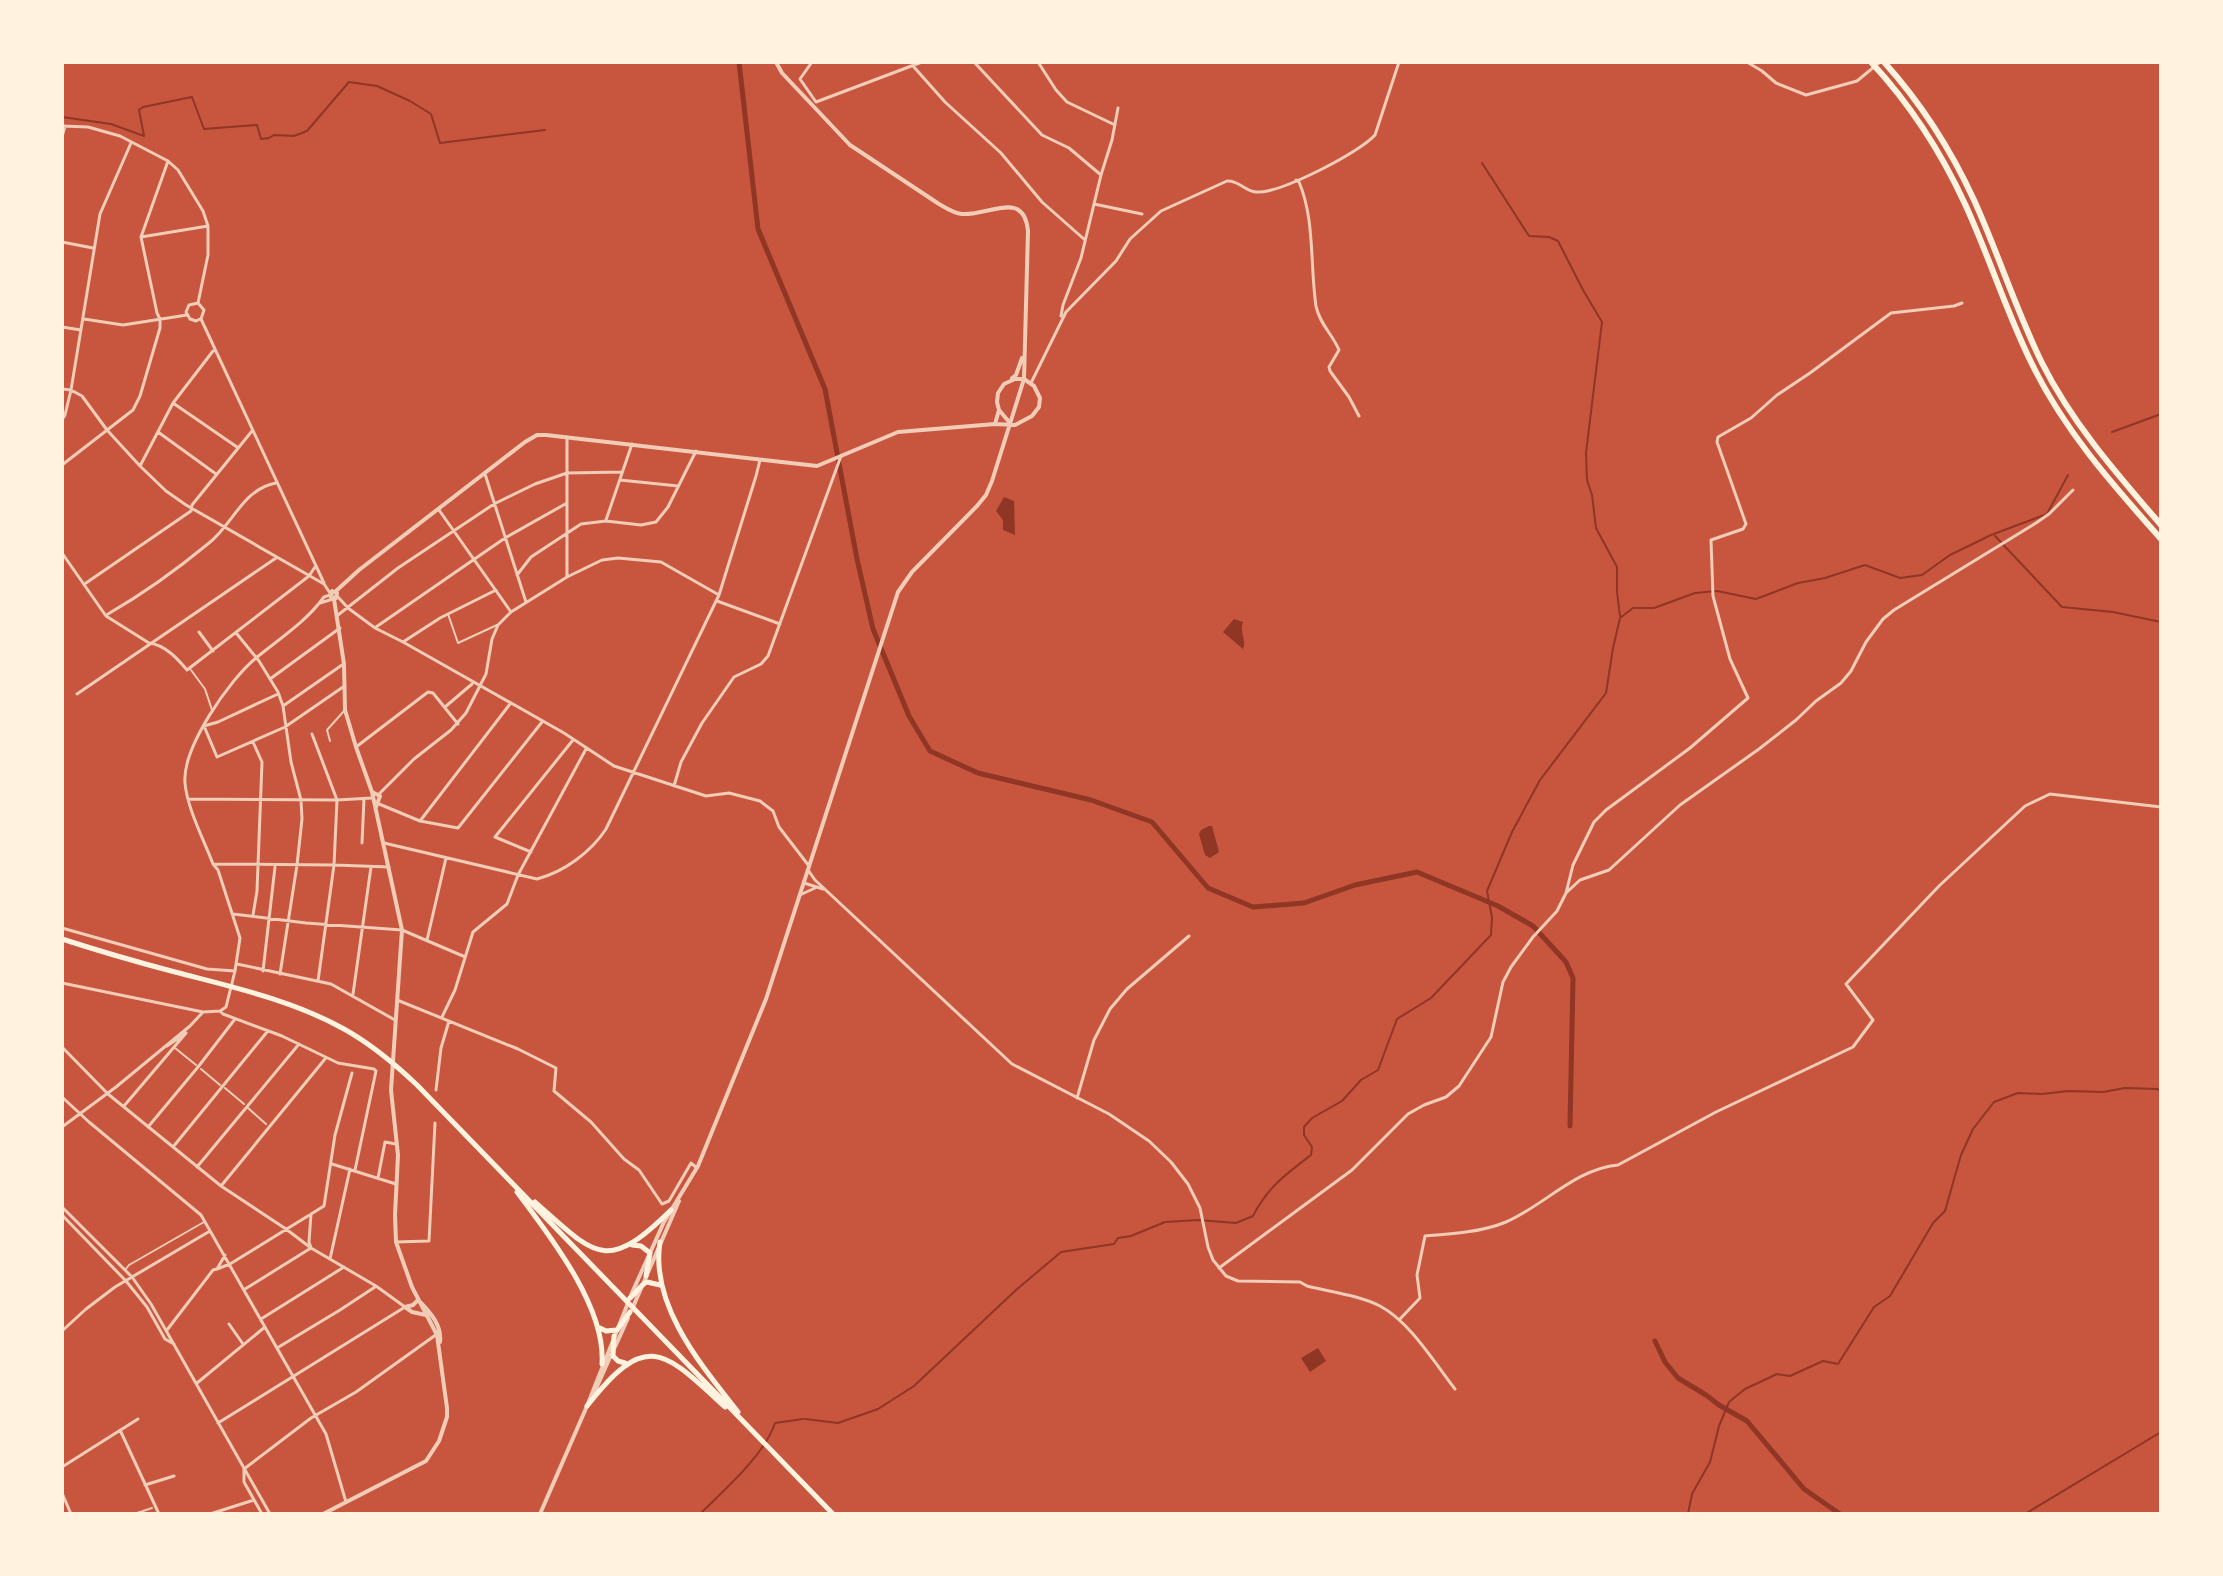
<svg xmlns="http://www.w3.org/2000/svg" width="2223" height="1576" viewBox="0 0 2223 1576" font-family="'PT Sans',sans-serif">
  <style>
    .water { fill: #8f3625 }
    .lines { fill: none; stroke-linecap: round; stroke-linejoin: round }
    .stream { stroke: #8f3625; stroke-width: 2 }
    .canal { stroke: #8f3625; stroke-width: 5 }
    .service { stroke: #f1ccb7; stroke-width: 2 }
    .pedestrian { stroke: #f1ccb7; stroke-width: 2 }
    .minor { stroke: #f1ccb7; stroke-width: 3 }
    .tertiary { stroke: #f1ccb7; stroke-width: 4 }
    .trunk { stroke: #fff3e0; stroke-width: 5 }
    .motorway { stroke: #fff3e0; stroke-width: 6 }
  </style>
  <rect width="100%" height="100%" fill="#c8553d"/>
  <path class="water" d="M1004 497 1014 501 1015 535 1003 530V520L996 511Z
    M1234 619 1243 622C1239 633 1247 640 1243 649L1223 632Z
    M1209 826H1212L1219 852 1210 858 1205 855 1199 834 1201 830Z
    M1318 1348 1326 1361 1310 1372 1301 1358Z"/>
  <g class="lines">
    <path class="stream" d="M62 117 111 124 144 136 139 110 143 107 192 97 204 129 257 125 261 139 269 138 274 135 294 136 307 131 349 82 377 86 410 101 431 114 440 143 545 130
      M1482 163 1529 236 1549 237 1558 241 1583 290 1602 322 1586 453 1587 480 1592 495 1596 528 1617 567V592L1620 616
      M2112 432 2161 414
      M1995 536 2062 607 2113 612 2161 622
      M805 1419 838 1423 878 1409 914 1386 1016 1290 1061 1252 1114 1244 1118 1238 1131 1236 1165 1222 1198 1220 1236 1223 1253 1216C1267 1188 1286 1174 1311 1155L1312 1147 1304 1135V1127L1312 1118 1342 1101 1361 1080 1378 1070 1397 1019 1431 998 1491 935 1492 917 1487 891 1512 832 1540 780 1606 693 1613 648 1620 618 1633 608H1654L1695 593 1717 591 1756 599 1798 583 1825 578 1865 565 1900 578 1922 575 1950 555 1991 535 2047 514 2068 475
      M700 1514C724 1490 764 1456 775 1423L803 1419
      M1688 1514 1692 1494 1710 1462 1719 1426 1729 1402 1745 1389 1777 1374 1790 1376 1823 1361 1838 1364 1874 1307 1890 1296 1933 1223 1945 1211 1961 1155 1973 1129 1994 1102 2018 1093 2042 1094 2068 1091 2103 1092 2125 1088 2157 1089 2161 1091
      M2025 1514 2161 1432"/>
    <path class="canal" d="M739 62 758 229 825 389 857 559 873 629 909 716 930 751 978 773 1091 800 1152 822 1208 888 1253 907 1304 903 1355 885 1417 872 1498 906 1533 926 1566 962 1573 978 1570 1126
      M1655 1341 1665 1362 1678 1378 1706 1395 1719 1405 1747 1421 1804 1489 1840 1514"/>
    <path class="service" d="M448 614 458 643 497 625
      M330 741 327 730 344 711"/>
    <path class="pedestrian" d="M191 670 205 689 212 710
      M175 1048 196 1065
      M201 1069 220 1085
      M225 1088 244 1104
      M248 1108 266 1124
      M125 1270 129 1265 204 1222
      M134 1514 152 1508"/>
    <path class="minor" d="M812 62 800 79 816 102 922 62
      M974 62 1042 135 1069 148 1101 175
      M1038 62 1056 90 1067 102 1115 125
      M1747 62 1762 71 1776 83 1806 95 1857 81 1880 62
      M913 66 945 102 1001 153 1042 202 1085 240
      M62 126 88 127 120 136 168 161 178 170 203 211 208 226V255L198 303
      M62 137 65 126
      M1296 180 1299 182C1315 219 1310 266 1316 306 1319 323 1333 335 1339 350L1329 367 1330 371 1349 397 1359 416
      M1094 204 1142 214
      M141 237 208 226
      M62 242 93 248
      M198 303 189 305 186 312 190 319 196 321 200 319
      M198 303 204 310 201 319
      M1061 316 1063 305 1081 258 1101 175 1112 140 1118 108
      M84 319 123 325 187 315
      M201 319 324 583
      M62 327 81 330
      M1031 383 1066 312 1116 261 1130 239 1161 211 1227 181C1239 180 1244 191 1256 192 1279 194 1359 153 1375 135L1399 62
      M62 389 71 390 82 396 107 430 140 466 166 491 186 505 324 584 330 593
      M173 403 237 447
      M62 420 65 415 71 390 100 214 131 143
      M158 432 216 474
      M62 465 133 410 140 396 160 328V319L157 313 141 237 168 161
      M140 466 173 403 213 351
      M485 474 526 602
      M620 480 678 486
      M439 510 511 612
      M606 520 632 444
      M62 553 106 616 149 643C165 645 177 658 187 670L309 576 315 567
      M517 575 531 557 581 524 606 521 641 525 656 522 668 507 696 451
      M567 577V437
      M86 583 191 511 192 505 252 431
      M338 597 348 608 375 628 403 642 564 733 614 766 706 796 729 793 760 801 773 811 779 827 809 866
      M717 601 780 624
      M320 603 333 599
      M108 614C141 595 180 567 209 543 233 524 243 489 276 483
      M338 615 398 568 494 504 535 484 567 473 622 472
      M376 627 505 538 567 503
      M199 632 213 651
      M237 634 259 661 278 692 283 706 291 762 301 800 302 819 297 865 280 974
      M403 642 440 618 496 590
      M270 679 340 628
      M77 694 276 558
      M278 694 218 722 204 726 217 757 285 727 343 687
      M283 706 342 665
      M445 707 472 684
      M312 734 337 800 334 865 318 981
      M356 747 428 692 433 693 458 724
      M674 786 681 762 702 723 734 677 761 664 768 656 841 456
      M379 794 414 759 451 730 466 713 486 674 492 639 498 625 511 612 567 577 602 560 618 558 661 562 719 595
      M188 799 337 800 372 798
      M379 804 420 821 458 828 542 722
      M420 821 510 704
      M362 843 364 799
      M384 843 537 879C564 872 591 852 606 829L719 595 756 476 760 460
      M531 852 495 837 573 740
      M213 864 334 865 389 867
      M808 870 815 880 1012 1064 1109 1114 1149 1141 1171 1162 1188 1184 1200 1208 1208 1247 1213 1260 1226 1276 1238 1281 1300 1282 1307 1286C1331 1292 1358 1295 1380 1306 1410 1322 1434 1362 1455 1389
      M804 883 823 889
      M1566 893 1573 865 1594 822 1606 810 1690 748 1748 698 1730 659 1713 596 1711 540 1743 529 1746 524 1717 442 1718 437 1751 418 1777 395 1810 373 1891 313 1954 306 1962 303
      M800 895 815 888
      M233 914 306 923 402 930 463 956
      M253 915 257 891 262 762 253 742
      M62 928 207 969 235 971
      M427 940 446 858
      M237 964 331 984 395 1020
      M263 971 275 867
      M62 983 203 1012
      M353 994 371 867
      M397 1000 518 1049 556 1068 554 1091 591 1122 624 1159 639 1170 662 1204 669 1201 691 1163 697 1168
      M220 1011 223 1014 282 1036 338 1063 374 1069 376 1071 355 1170
      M442 1017 455 990 473 932 507 904 518 875 586 749
      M62 1047 108 1094 221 1186 286 1229 311 1248 376 1286 405 1307 218 1423
      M436 1090 441 1048 449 1021
      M62 1097 89 1122 201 1215 326 1434 346 1502
      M1077 1098 1094 1040 1110 1009 1127 989 1189 936
      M124 1106 186 1033 167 1046
      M62 1127 116 1087 190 1026 203 1012 220 1011 226 1007 235 971 240 938 218 870 213 864C204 840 187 808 185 783 182 748 229 680 256 658 279 639 306 622 324 597L330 595
      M148 1127 198 1067 235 1019
      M173 1147 267 1032
      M332 1164 396 1184
      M197 1167 299 1044
      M378 1178 385 1142 396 1144
      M221 1186 325 1059
      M62 1207 132 1277 151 1304 270 1514
      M62 1215 126 1281 147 1307 165 1339 174 1344
      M396 1242 429 1241 435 1123
      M330 1259 350 1169
      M1219 1268 1352 1170 1408 1114 1424 1105 1446 1097 1459 1086 1491 1037 1503 982 1511 967 1533 937 1557 911 1566 893 1580 880 1609 870 1680 805 1759 749 1796 720 1816 701 1841 683 1851 671 1866 642 1883 619 1894 610 2036 523 2049 514 2073 490
      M217 1269 230 1264 324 1206 335 1135 352 1073
      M245 1289 311 1248 309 1242 311 1214
      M261 1319 344 1267
      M1400 1319 1420 1298 1417 1275 1425 1236C1452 1234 1482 1232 1506 1222 1545 1205 1575 1169 1618 1165L1716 1112 1853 1047 1873 1020 1846 984 1939 886 2025 806 2050 794 2161 807
      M229 1324 243 1344
      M167 1330 213 1270 217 1269 225 1255
      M62 1331 86 1309 115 1287 210 1231
      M277 1348 340 1310 375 1287
      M197 1383 265 1327
      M120 1430 159 1514
      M62 1467 138 1419
      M244 1469 311 1418 356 1392 437 1334
      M244 1469V1482L262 1514
      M145 1485 174 1476
      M62 1493 71 1514
      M210 1514 254 1500"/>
    <path class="tertiary" d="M1012 378 1016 375 1022 358
      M999 410 1010 423
      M332 591 337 593 336 598 331 597Z
      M336 591 359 570 525 442 537 435H546L817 466 898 432 995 424 1015 425 1032 416 1039 407 1040 398 1034 386 1024 379H1015L1004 384 998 393 997 402 999 410 995 424
      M372 792 380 796 376 807
      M631 1295 664 1222 698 1166 766 999 898 592 912 572 977 506 986 495 992 481 1024 379 1028 231C1024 189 989 216 962 214 953 213 946 208 939 204L850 145 782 73 776 62
      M420 1302C431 1313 442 1326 440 1342
      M405 1307 412 1312 426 1315
      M405 1307 413 1305 418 1300
      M633 1307 679 1201
      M615 1347 628 1318
      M595 1391 611 1355
      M323 1514 426 1461 439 1441 447 1417V1408L437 1335 412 1287 396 1242 395 1215 398 1155 391 1090 402 930 372 792 356 747 345 710 344 664 334 599
      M540 1514 587 1406 628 1303"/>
    <path class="trunk" d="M62 939C99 951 137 962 175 972 232 987 292 1000 344 1029 371 1044 395 1064 417 1085L833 1514
      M517 1192C550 1236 606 1307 602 1364
      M535 1202C596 1256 606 1274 671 1210
      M660 1242C650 1305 701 1365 738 1412
      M632 1245 641 1246 650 1253 646 1276
      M630 1298C637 1292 639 1286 647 1282L660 1285
      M600 1328 606 1331 617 1330 630 1312
      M614 1336 613 1356 618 1361 625 1363
      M587 1406C647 1329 664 1351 725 1407"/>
    <path class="motorway" d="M1871 62C1910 104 1941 152 1965 204 1989 256 2006 311 2031 362 2063 429 2112 484 2161 539
      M1884 62C1921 103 1951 150 1974 200 1998 253 2016 310 2042 363 2072 423 2117 474 2161 525"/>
  </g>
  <rect width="2223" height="1576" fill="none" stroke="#fff3e0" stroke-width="128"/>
</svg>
